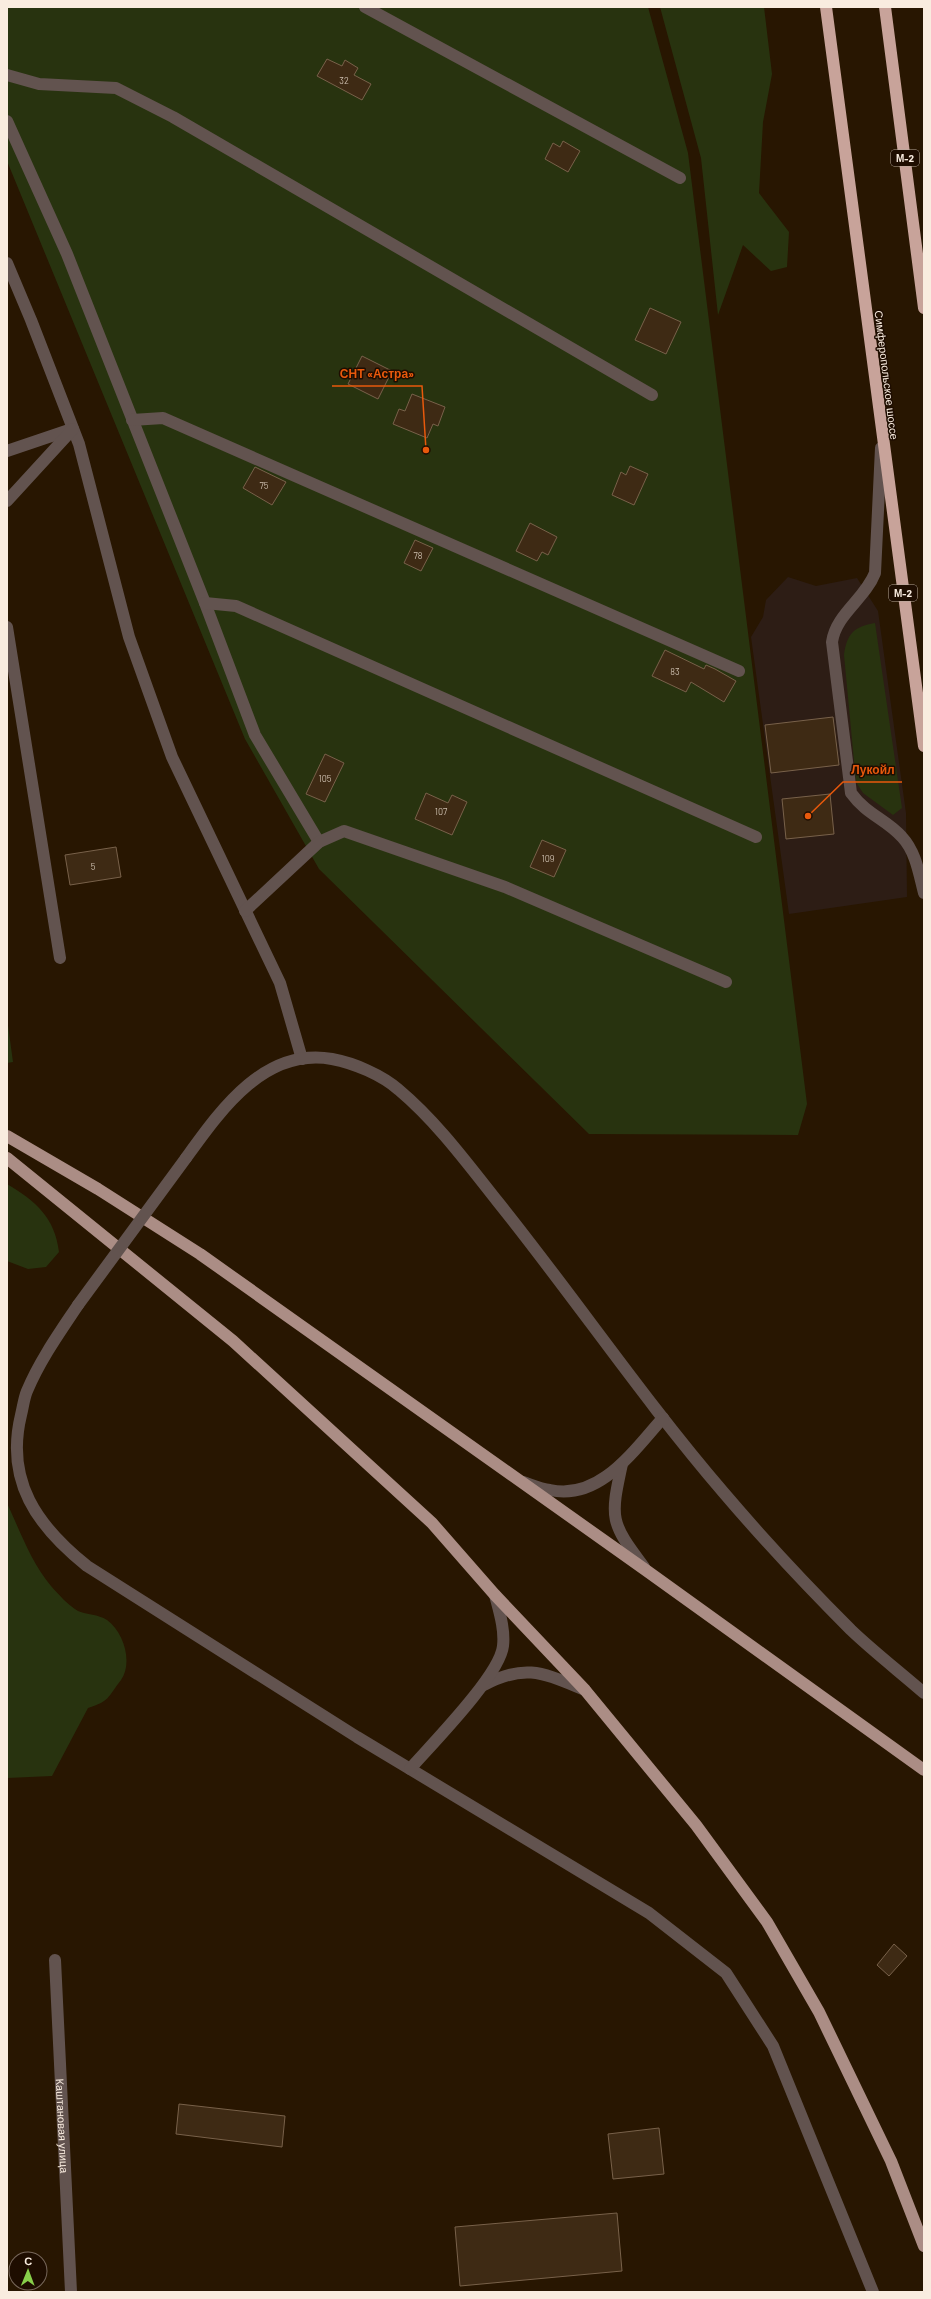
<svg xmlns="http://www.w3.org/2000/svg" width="931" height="2299" viewBox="0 0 931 2299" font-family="Barlow,sans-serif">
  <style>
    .commercial { fill: #2d1d15 }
    .green { fill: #28330f }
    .building { fill: #3e2a14; stroke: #78614a }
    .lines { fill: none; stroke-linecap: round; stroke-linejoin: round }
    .minor { stroke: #62534f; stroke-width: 12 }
    .major { stroke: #ab8d85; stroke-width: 12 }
    .highway { stroke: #c8a39a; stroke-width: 12 }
    .minor-bridge { stroke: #62534f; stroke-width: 12 }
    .labels { text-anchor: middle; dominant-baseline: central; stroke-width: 3; stroke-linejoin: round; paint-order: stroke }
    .number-label { font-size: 9px; fill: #cabcac }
    .shield { fill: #1e0d00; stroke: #b7a99c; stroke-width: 1 }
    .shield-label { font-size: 10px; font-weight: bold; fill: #f9ecdf }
    .street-label { font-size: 11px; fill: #f9ecdf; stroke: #1e0d00 }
    .leader { fill: none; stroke: #e8590c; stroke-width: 1.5 }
    .callout-dot { fill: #e8590c; stroke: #1e0d00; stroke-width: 1.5 }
    .callout-label { font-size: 12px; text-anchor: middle; font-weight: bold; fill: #e8590c; stroke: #1e0d00; stroke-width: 3; stroke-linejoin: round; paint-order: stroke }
  </style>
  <rect width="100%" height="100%" fill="#281601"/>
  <path class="commercial" d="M788 577 816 586 857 578 878 611 906 813 907 897 789 914 751 637 763 617 766 600Z"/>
  <path class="green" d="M7 7H648L688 153 807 1104 798 1135 589 1134 319 869 245 739 7 161Z
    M660 7H764L772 74 763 122 759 193 789 232 787 267 771 271 743 245 718 315 701 158Z
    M875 623 902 808 893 815 863 793 856 782 844 655C847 633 854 627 875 623Z
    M7 1018 13 1062 7 1063Z
    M7 1184C36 1201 55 1218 59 1252L46 1267 28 1269 7 1261Z
    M7 1503C20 1531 31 1562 51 1586 58 1594 69 1606 78 1611 87 1615 98 1614 107 1620 124 1632 133 1663 121 1680 107 1698 110 1701 88 1708L52 1776 7 1778Z"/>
  <path class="building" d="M327 59 342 66 345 60 358 68 354 75 371 84 362 100 317 76Z
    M563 141 580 151 568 172 545 159 553 143 560 147Z
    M650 308 681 322 666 354 635 340Z
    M362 356 392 371 378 399 348 384Z
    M412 394 445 407 438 426 433 424 427 438 393 424 399 409 405 411Z
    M630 466 648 474 634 505 612 495 621 472 626 475Z
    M255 467 286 482 272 505 243 488Z
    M530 523 557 537 548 555 542 552 537 561 516 551Z
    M415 540 433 548 421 571 404 563Z
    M665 650 704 669 706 665 715 669 736 681 724 702 691 682 686 692 652 676Z
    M833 717 839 765 771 773 765 725Z
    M325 754 344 763 325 802 306 794Z
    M426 793 448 803 452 795 467 802 452 835 415 819Z
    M830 794 834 834 786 839 782 799Z
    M542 840 566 850 554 877 530 867Z
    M116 847 121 877 70 885 65 855Z
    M894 1944 907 1956 889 1976 877 1965Z
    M179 2104 285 2116 282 2147 176 2134Z
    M659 2128 664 2174 613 2179 608 2134Z
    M617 2213 622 2271 460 2286 455 2227Z"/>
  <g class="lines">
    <g class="minor">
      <path d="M365 7 680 178"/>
      <path d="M7 75 39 84 116 88 173 117 652 395"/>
      <path d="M7 121 67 254 205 603 255 735 319 842"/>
      <path d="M7 263 31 320 79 444 129 637 172 757 280 983 302 1059"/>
      <path d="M132 420 163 418 739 671"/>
      <path d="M881 448 875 573C865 599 836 614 832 642L851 793C867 815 886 819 902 837 916 852 919 874 924 893"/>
      <path d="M7 451 72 429"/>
      <path d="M7 501 73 429"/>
      <path d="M205 603 236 606 756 837"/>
      <path d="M7 627 60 958"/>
      <path d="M245 911 319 842 344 831 505 887 726 982"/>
      <path d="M186 1158C220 1111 264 1047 332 1059 354 1063 382 1075 399 1090 437 1122 467 1163 498 1202 575 1298 644 1400 724 1493 764 1540 807 1586 851 1630 874 1652 900 1672 924 1693"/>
      <path d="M78 1305C60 1332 40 1360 27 1391 24 1398 23 1407 21 1415 5 1481 37 1526 87 1566L357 1737 649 1913 726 1973 773 2046 873 2292"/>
      <path d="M622 1464C610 1519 610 1522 644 1567"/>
      <path d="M523 1482C532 1485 541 1489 550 1490 600 1501 634 1450 663 1418"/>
      <path d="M484 1685C526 1663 543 1673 585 1690"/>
      <path d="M410 1769C432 1744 500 1675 503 1646 505 1629 499 1611 495 1595"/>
      <path id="s1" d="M55 1960 71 2292"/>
    </g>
    <path class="major" d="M7 1136 98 1189 200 1254 647 1571 924 1770
      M7 1158 233 1341 432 1523 495 1595 585 1690 696 1825 767 1922 819 2012 891 2161 924 2246"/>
    <path class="highway" d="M826 7 924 746
      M885 7 924 308"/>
    <path class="minor-bridge" d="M78 1305 186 1158"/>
  </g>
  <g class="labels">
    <g class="number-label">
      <text x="344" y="80">32</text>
      <text x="264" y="485">75</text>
      <text x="418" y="555">78</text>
      <text x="675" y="671">83</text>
      <text x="325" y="778">105</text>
      <text x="441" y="811">107</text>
      <text x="548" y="858">109</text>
      <text x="93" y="866">5</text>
    </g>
    <g class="shield">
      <rect x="891" y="150" width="28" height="16" rx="3"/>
      <rect x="889" y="585" width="28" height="16" rx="3"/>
    </g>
    <g class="shield-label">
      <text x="905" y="158">М-2</text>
      <text x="903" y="593">М-2</text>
    </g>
    <g class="street-label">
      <text transform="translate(887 375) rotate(83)">Симферопольское шоссе</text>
      <text stroke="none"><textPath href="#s1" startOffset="166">Каштановая улица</textPath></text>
    </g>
  </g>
  <path class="leader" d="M426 450L422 386H332M808 816L843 782H902"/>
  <g class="callout-dot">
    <circle cx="426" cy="450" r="4"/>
    <circle cx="808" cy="816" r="4"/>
  </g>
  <g class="callout-label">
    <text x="377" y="378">СНТ «Астра»</text>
    <text x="873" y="774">Лукойл</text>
  </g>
  <rect width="931" height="2299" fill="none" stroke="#f9ecdf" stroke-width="16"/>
  <g transform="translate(28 2271) rotate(1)"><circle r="19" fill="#1e0d00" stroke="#766659"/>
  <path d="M0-3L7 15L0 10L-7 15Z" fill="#88cf4a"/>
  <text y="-6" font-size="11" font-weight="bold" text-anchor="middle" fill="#f9ecdf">С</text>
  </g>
</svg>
